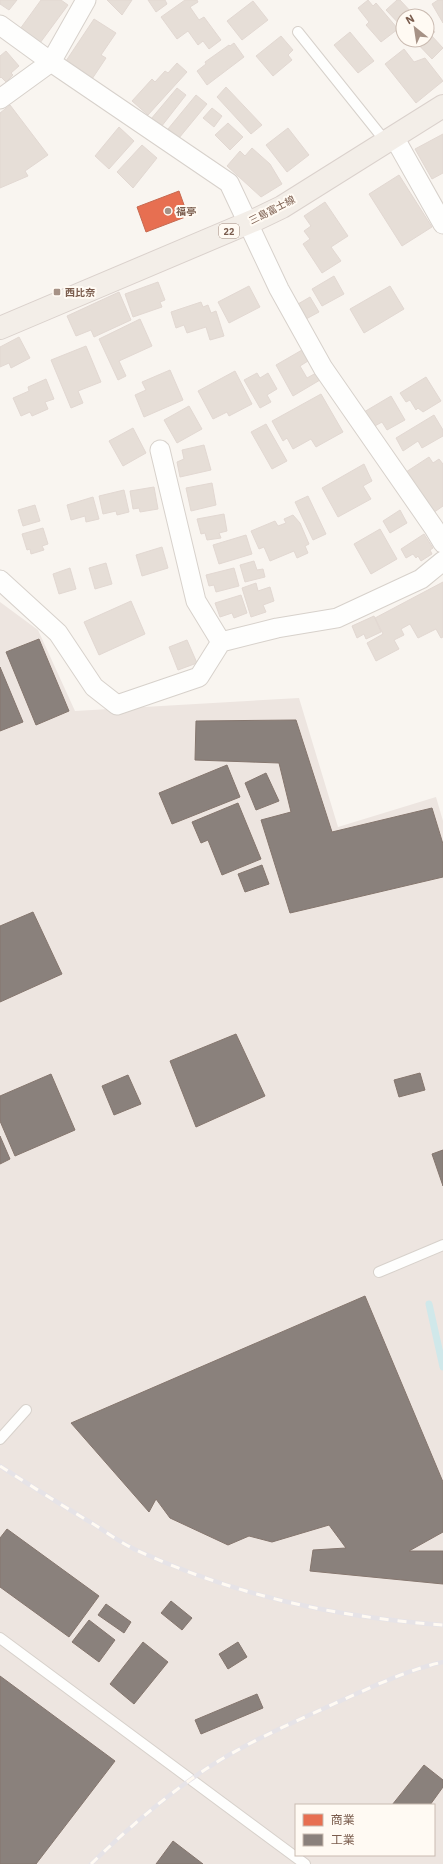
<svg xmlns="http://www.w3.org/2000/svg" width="443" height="1864" viewBox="0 0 443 1864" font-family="'IBM Plex Sans','Noto Sans JP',sans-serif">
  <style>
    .industrial { fill: #ede5e0; fill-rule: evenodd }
    .shops { fill: #e76f51; stroke: #c66950 }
    .industry { fill: #8a817c; stroke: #85766e }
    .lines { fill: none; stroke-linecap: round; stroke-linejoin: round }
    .stream { stroke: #d0e8ea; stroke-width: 7 }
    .building { fill: #e6ded7; stroke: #e2d8d2 }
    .lane-casing { stroke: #d7d1cb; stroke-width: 12 }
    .street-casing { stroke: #d7d1cb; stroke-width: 21 }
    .primary-casing { stroke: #dad1cc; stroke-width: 24 }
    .lane { stroke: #fefefd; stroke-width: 10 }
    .street { stroke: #fefefd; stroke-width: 19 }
    .primary { stroke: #f3eee8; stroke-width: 22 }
    .rail-casing { stroke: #e6e3e7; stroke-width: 4.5 }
    .rail { stroke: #fffaf3; stroke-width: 3; stroke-dasharray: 9; stroke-linecap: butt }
    .poi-dot { fill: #a69286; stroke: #fffaf3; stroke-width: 1.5 }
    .labels { text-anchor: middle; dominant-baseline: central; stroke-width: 4; stroke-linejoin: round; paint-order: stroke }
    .shield { fill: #fffaf3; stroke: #a28b7f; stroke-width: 1 }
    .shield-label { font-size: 9px; font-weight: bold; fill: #7a5c4d }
    .street-label { font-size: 10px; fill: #7a5c4d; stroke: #fffaf3 }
    .poi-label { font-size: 10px; font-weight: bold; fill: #7a5c4d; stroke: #fffaf3; text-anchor: start }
  </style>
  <rect width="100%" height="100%" fill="#f9f5f0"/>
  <path class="industrial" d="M0 602 38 630 75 711 299 698 338 827 436 797 443 821V1864H0ZM296 1805H434V1855H296Z"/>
  <path class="shops" d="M179 191 188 216 146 232 137 207Z"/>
  <path class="industry" d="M39 639 69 711 36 725 6 652Z
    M0 667 23 722 0 731Z
    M296 720 332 832 432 808 443 844V877L290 913 261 820 291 812 279 763 195 760 196 721Z
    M227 765 240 797 172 824 159 793Z
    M266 773 279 801 256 810 245 783Z
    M238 803 261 859 222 875 208 840 201 843 192 822Z
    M262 865 269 884 245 892 238 874Z
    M33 912 62 974 0 1002V926Z
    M236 1034 265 1096 196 1127 170 1061Z
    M420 1073 425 1090 399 1097 394 1080Z
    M51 1074 75 1130 15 1156 0 1121V1096Z
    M128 1075 141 1104 114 1115 102 1086Z
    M0 1136 10 1159 0 1164Z
    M443 1150V1186L432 1154Z
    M365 1296 443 1482V1532L409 1551H443V1584L310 1571 313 1550 346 1548 329 1525 272 1542 249 1536 228 1545 170 1518 156 1499 149 1512 71 1423Z
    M7 1529 99 1596 69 1637 0 1587V1538Z
    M171 1601 192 1618 182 1630 161 1613Z
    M106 1604 131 1622 124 1633 98 1615Z
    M89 1620 115 1640 99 1662 72 1642Z
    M143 1642 168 1662 134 1704 110 1684Z
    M238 1642 247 1657 228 1669 219 1654Z
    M0 1676 115 1761 36 1864H0Z
    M257 1694 263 1708 201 1734 195 1720Z
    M424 1765 443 1780V1787L430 1805H392Z
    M173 1841 203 1864H156Z"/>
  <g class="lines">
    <path class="stream" d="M429 1304 443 1367"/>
  </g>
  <path class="building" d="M0 0H17L9 10 0 4Z
    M41 0H61L68 5 40 43 20 29Z
    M107 0H132L122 15Z
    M148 0H165L167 4 156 12Z
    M185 0H197L198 2 190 7 199 20 204 17 221 40 209 49 203 41 198 45 188 31 177 39 161 17Z
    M368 0 373 6 376 3 398 29 381 42 366 25 369 22 358 8Z
    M397 0H400L413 14 416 11 421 16H403V28L386 10Z
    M438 0H443V23L432 4Z
    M253 1 268 20 242 40 227 21Z
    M94 19 116 33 101 55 106 58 92 79 66 61Z
    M427 23 435 32 431 35 443 48 432 59 414 40H427Z
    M350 32 374 61 358 73 334 45Z
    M281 36 293 50 288 55 292 60 273 76 256 56Z
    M234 43 244 57 207 85 197 71 206 64 205 62 229 45 230 46Z
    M404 49 414 62 425 58 443 81 416 103 385 64Z
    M6 51 19 66 11 73 13 75 6 82 1 77 0 78V56Z
    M177 63 187 72 148 115 132 101 152 79 155 82 165 71 168 73Z
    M226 87 262 125 251 134 217 97Z
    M177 88 186 95 161 127 151 119Z
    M196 95 207 104 179 138 168 129Z
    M10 105 48 155 25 171 28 176 0 188V113Z
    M212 108 222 116 214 127 203 118Z
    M228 123 243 137 230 150 215 135Z
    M119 127 134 141 109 169 95 156Z
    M288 128 309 155 287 172 266 145Z
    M443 134V173L432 179 415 149Z
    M142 145 157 158 133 188 117 172Z
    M252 148 270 164 282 184 261 197 227 166 240 151 245 156Z
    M399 175 432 227 402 246 369 194Z
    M325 202 348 236 331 247 341 261 322 273 303 244 310 239 304 231 311 226 304 216Z
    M334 276 344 294 322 306 312 289Z
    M158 282 165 300 160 302 162 307 133 317 125 294Z
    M249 286 260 307 229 323 218 302Z
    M390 286 404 309 364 333 350 309Z
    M119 292 131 320 94 337 91 330 76 336 67 316Z
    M310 297 319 312 306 319 298 304Z
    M201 302 203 307 208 305 211 313 216 311 224 336 210 340 206 327 187 333 184 325 176 328 171 312Z
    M140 319 152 346 119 361 126 376 118 380 99 339Z
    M19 337 30 358 11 368 9 363 0 367V347Z
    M86 346 101 382 78 391 83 403 71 408 51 360Z
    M302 350 308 361 300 366 307 378 316 373 320 380 293 396 276 365Z
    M170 370 183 400 144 417 135 395 146 390 142 382Z
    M235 371 252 404 229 416 227 412 213 419 198 391Z
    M257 373 260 378 268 373 277 389 267 395 271 402 260 408 244 380Z
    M426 377 441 401 423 412 418 408 416 410 410 400 406 402 400 393Z
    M46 379 54 399 45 402 48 409 32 416 30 412 21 416 13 398 29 391 28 387Z
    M321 394 343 432 316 447 311 439 293 449 287 438 283 441 272 421Z
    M391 396 405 420 387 430 382 422 373 427 364 412Z
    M189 406 202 429 177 443 164 420Z
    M434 415 443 430V436L422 448 418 441 403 451 396 438Z
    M266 424 287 461 272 469 251 432Z
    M133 428 146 453 123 466 109 441Z
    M204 445 211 470 180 477 177 462 184 459 182 450Z
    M429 457 433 463 439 459 443 464V506L433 513 406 472Z
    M364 464 372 481 363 486 371 499 338 517 322 488Z
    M212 483 216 505 191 511 186 488Z
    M154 487 158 509 140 512 139 508 133 509 130 491Z
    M124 490 129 512 117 515 116 511 103 514 99 496Z
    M308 496 326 534 313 540 295 502Z
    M93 497 99 519 86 522 85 516 71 520 67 505Z
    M35 505 40 521 23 526 18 510Z
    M400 510 407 523 390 533 383 521Z
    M224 514 227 531 219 533 221 538 207 540 205 533 201 534 197 519Z
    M293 515 300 523 309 544 305 546 308 553 297 558 294 551 270 561 264 547 259 549 251 531 275 521 278 526 286 523 284 519Z
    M43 528 48 544 42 546 44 550 31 554 30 549 27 550 22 534Z
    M380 529 397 559 371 574 354 544Z
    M424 534 433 548 430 550 432 554 421 561 418 556 416 558 413 554 406 558 401 549Z
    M246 535 252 554 219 564 213 545Z
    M162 547 168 568 142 576 136 555Z
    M254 561 257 570 263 569 265 577 245 582 240 565Z
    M106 563 112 584 95 589 89 568Z
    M70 568 76 589 59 594 53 574Z
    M234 568 239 586 216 592 214 585 209 586 206 575Z
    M443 582V637L441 638 436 629 418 638 410 624 401 629 404 635 394 640 399 649 376 661 367 643 383 634 375 618Z
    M256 583 258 591 270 587 274 601 263 605 266 612 251 617 242 588Z
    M241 595 247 613 234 618 232 613 220 617 215 603Z
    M131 601 145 634 99 655 84 622Z
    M374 616 381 632 366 639 364 634 357 638 352 626Z
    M187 640 197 663 178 670 169 647Z"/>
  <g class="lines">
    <defs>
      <path id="lane" d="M298 32 386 142
        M379 1272 443 1245
        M0 1439 26 1410
        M0 1638 305 1864"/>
      <path id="street" d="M0 25 51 62 229 183 279 289 323 368 434 528 443 543
        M0 99 51 62 86 0
        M394 137 443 224
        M160 450 196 601 221 642
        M0 580 58 633 94 687 117 705 199 677 221 642 277 628 337 618 421 579 443 561"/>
      <path id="primary" d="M0 328 255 220 282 207 443 106"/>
    </defs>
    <use href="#lane" class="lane-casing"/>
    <use href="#street" class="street-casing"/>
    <use href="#primary" class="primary-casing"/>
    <use href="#lane" class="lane"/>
    <use href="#street" class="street"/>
    <use href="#primary" class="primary"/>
    <defs>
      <path id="rail" d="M0 1466C31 1486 63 1506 95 1525 107 1533 120 1542 134 1549 233 1595 334 1617 443 1625
        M91 1864C122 1834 155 1805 190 1780 235 1747 288 1725 338 1702 372 1687 407 1670 443 1662"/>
    </defs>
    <use href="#rail" class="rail-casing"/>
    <use href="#rail" class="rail"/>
  </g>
  <g class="poi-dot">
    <circle cx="168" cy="211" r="4"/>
    <rect x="53" y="288" width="8" height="8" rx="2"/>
  </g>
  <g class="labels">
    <rect class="shield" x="219" y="224" width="20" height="14" rx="3"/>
    <g class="shield-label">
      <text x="229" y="231">22</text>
    </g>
    <g class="street-label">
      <text transform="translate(272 210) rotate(-27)">三島富士線</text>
    </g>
    <g class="poi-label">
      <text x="176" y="211">福亭</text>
      <text x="65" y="292">西比奈</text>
    </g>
  </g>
  <rect x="295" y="1804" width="140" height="52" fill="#fffaf3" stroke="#cabbb1"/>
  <rect x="303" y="1814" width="20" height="12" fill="#e76f51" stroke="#cabbb1"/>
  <text x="331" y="1824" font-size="12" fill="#7a5c4d">商業</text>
  <rect x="303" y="1834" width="20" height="12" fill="#8a817c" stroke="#cabbb1"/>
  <text x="331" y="1844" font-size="12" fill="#7a5c4d">工業</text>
  <g transform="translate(415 28) rotate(330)"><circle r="19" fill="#fffaf3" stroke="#cabbb1"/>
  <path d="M0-3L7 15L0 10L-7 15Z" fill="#a69286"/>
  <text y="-6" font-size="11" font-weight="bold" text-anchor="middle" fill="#7a5c4d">N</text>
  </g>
</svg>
